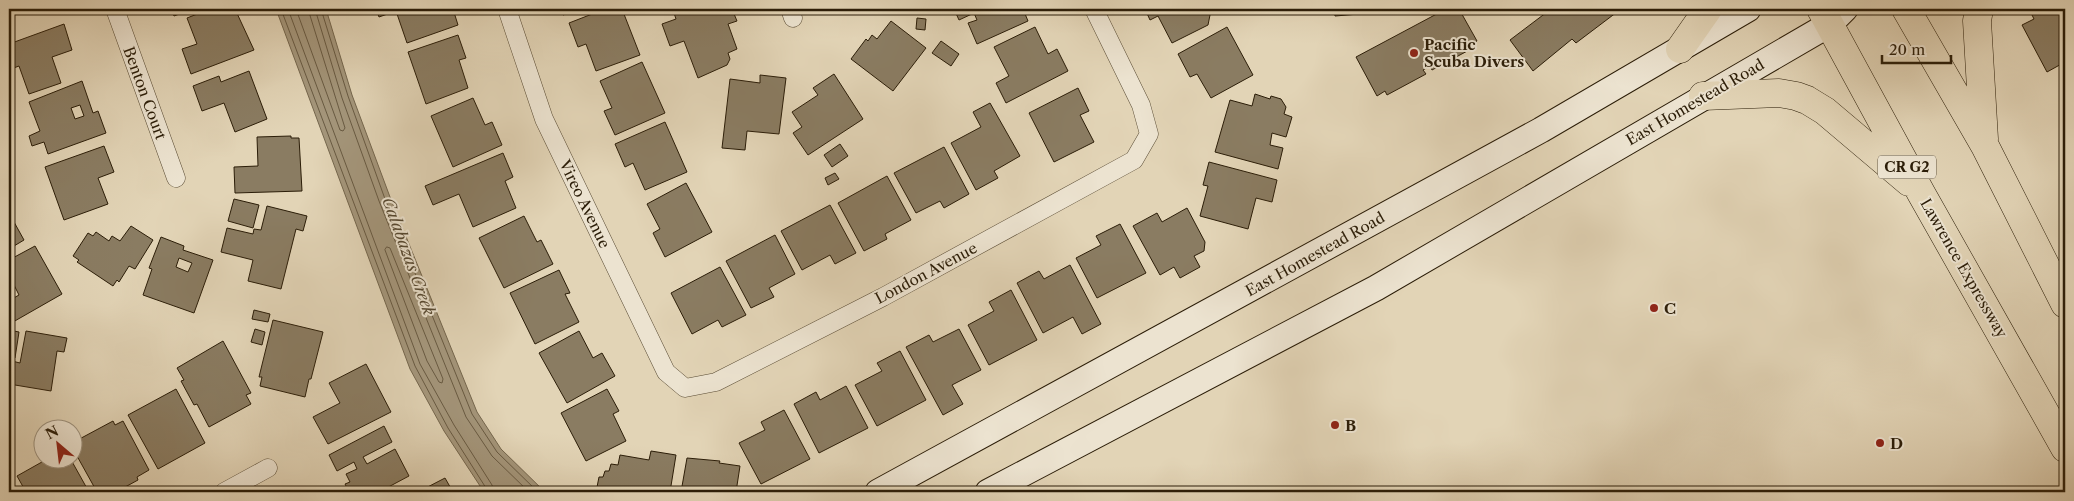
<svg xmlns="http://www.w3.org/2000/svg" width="2074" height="501" viewBox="0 0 2074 501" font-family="'Libre Caslon Text',serif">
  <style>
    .water { fill: #a4967b; stroke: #74664d }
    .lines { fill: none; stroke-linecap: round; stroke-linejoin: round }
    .shore { stroke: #685a42; stroke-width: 1 }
    .building { fill: #8a7c62; stroke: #2b1d08; fill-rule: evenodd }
    .minor-casing { stroke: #594b34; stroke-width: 19 }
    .secondary-casing { stroke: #2b1d08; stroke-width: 27 }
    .trunk-casing { stroke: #2b1d08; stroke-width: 29 }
    .minor { stroke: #ece3d0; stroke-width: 18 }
    .secondary { stroke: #ece3d0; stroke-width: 25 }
    .trunk { stroke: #e2d4b6; stroke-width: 28 }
    .poi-dot { fill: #8f2418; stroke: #ece3d0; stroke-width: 2 }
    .labels { text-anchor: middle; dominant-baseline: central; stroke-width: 4; stroke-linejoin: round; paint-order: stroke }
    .shield { fill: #ece3d0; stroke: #655844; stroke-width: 1 }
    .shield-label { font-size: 14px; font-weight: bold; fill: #2b1d08 }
    .poi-label { font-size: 15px; font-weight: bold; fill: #2b1d08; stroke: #ece3d0; text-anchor: start }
    .street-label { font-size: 15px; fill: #2b1d08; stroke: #ece3d0 }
    .water-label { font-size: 16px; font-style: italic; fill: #554730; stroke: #ece3d0 }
  </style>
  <rect width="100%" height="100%" fill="#e2d4b6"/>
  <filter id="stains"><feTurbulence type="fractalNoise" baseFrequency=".004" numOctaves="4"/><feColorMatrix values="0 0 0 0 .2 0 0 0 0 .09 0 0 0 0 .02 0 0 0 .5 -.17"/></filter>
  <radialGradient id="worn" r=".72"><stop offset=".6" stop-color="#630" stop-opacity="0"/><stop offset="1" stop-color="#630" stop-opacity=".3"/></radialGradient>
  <path class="water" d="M276 9H326L352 95 390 197 477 412 501 449 545 492H484L444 431 410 369Z"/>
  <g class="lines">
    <path class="shore" d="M281 9 415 366 448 428 486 488 487 492
      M288 9 420 364 454 425 492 485 494 492
      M296 9 340 130 343 131 345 128 308 9
      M315 9 342 98 379 201 466 417 492 456 529 492
      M321 9 348 96 385 199 472 414 497 452 538 492
      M387 247 390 248 443 379 442 383 439 382 427 361 385 250Z"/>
  </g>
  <path class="building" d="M171 9H193L174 16Z
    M210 9H235L254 50 191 74 182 49 197 44 187 18Z
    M376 9H453L458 25 407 43 396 11 379 17Z
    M561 9H582L563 15Z
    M605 9H622L640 55 596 71 586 44 578 47 569 23Z
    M686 9H732L737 21 728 24 737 49 728 53 730 59 727 65 698 78 684 41 670 46 662 24 676 19 674 13Z
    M954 9H1023L1028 21 977 44 968 23 977 20 974 13 959 20Z
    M1145 9H1207L1210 15 1208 25 1172 43 1158 16 1150 20Z
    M1334 9H1358L1359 14 1335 16Z
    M1446 9H1459L1477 41 1469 45 1471 49 1432 70 1430 66 1423 70 1426 74 1387 95 1385 91 1377 96 1356 57Z
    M1551 9H1556L1560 13 1565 9H1621L1576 43 1572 39 1533 71 1510 40Z
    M2029 9H2065V62L2047 72 2022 25 2034 19Z
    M917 18 926 19 925 30 916 29Z
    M891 21 926 48 893 91 851 59 866 39 868 41 872 35 877 39Z
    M64 24 72 50 52 57 61 83 29 94 19 66 11 69 9 64V44Z
    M1035 27 1048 54 1057 49 1068 71 1006 103 996 83 1009 76 994 47Z
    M1227 27 1253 75 1211 98 1197 74 1190 77 1178 54Z
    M458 35 466 58 459 60 468 88 426 104 408 52Z
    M941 41 959 54 951 66 932 53Z
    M642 62 665 113 615 135 604 111 612 108 600 81Z
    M249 71 267 119 235 132 224 103 202 111 193 86 219 76 221 82Z
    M834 74 863 119 808 155 793 133 802 127 792 112 818 95 813 88Z
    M760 75 786 78 779 134 747 131 745 150 722 148 730 79 760 83Z
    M82 81 93 113 98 111 106 133 48 154 44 142 32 146 29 136 40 131 29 102ZM80 105 84 116 75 119 71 108Z
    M1078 88 1089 111 1080 115 1094 142 1054 162 1029 113Z
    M1255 94 1270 99 1271 96 1281 99 1286 107 1284 114 1292 117 1286 137 1272 133 1270 145 1283 148 1278 169 1215 152 1230 100 1252 106Z
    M473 98 485 125 492 122 502 145 453 167 431 116Z
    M990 103 1020 156 994 171 998 178 976 190 951 143 981 127 973 112Z
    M665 122 687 172 645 190 633 163 625 167 615 144Z
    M291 136V138H299L302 191 235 193 234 167 258 166 257 137Z
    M840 144 848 156 832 167 824 155Z
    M104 146 114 172 98 178 108 204 64 220 45 167Z
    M944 147 969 194 944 208 940 201 916 213 894 173Z
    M503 153 513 177 505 181 516 208 473 227 459 194 433 205 425 186Z
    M1209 162 1277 180 1272 202 1256 198 1248 229 1200 216 1208 186 1203 185Z
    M835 173 839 179 828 185 825 178Z
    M887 176 911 220 885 234 887 239 864 251 838 203Z
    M686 183 712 232 665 257 653 233 660 229 647 204Z
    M234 199 259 205 253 228 228 221Z
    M830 205 856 253 835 264 830 255 802 270 781 231Z
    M267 206 307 216 303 231 296 229 281 289 248 281 253 260 221 252 227 228 253 234 254 229 261 230Z
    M1187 208 1205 242 1204 251 1194 256 1200 267 1180 278 1174 267 1160 275 1133 226 1157 213 1162 222Z
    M9 213 24 240 9 249Z
    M524 216 537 242 541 240 553 264 504 288 479 238Z
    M1120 224 1146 273 1097 298 1076 258 1101 245 1096 236Z
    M131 226 153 240 135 269 129 266 119 282 117 280 113 286 77 262 79 260 73 256 88 233 93 236 96 232 109 241 112 236 120 241Z
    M775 235 795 274 769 288 774 297 751 308 726 261Z
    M161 237 184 246 183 250 213 260 194 313 143 295 152 269 149 268ZM179 258 192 263 188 272 176 267Z
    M35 246 62 294 13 322 9 315V293L12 299 19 295 14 285 9 287V260Z
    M1070 265 1101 324 1082 334 1073 317 1043 333 1017 283 1039 271 1044 279Z
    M720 267 746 315 722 327 718 320 692 334 671 293Z
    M559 270 570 293 565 294 579 322 535 344 510 293Z
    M1011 290 1037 340 989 365 968 325 994 311 989 302Z
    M254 310 270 314 268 322 252 319Z
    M273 320 323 332 311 379H309L305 397 260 386 262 377H259Z
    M255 329 265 332 262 345 251 342Z
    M959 329 981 370 952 385 963 404 943 415 906 347 929 335 933 342Z
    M9 330 19 332 15 358 9 357Z
    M26 331 67 338 64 352 57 351 51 391 9 384V368L11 369 12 361 20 363Z
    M579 331 593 358 602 353 615 376 567 403 539 353Z
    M223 341 251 393 246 395 251 404 209 427 197 404 194 405 181 381 184 380 177 368Z
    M900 351 926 400 877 426 855 385 882 371 877 363Z
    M366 364 391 412 328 444 313 417 340 403 329 383Z
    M846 386 868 428 819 453 794 404 816 392 820 400Z
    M176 389 205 443 158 469 128 415Z
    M607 389 619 411 613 414 626 441 586 461 561 413Z
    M784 410 810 459 761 484 739 443 765 430 761 422Z
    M113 421 115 425 123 421 149 470 137 477 138 480 116 492H97L72 447V443Z
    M384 426 392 442 363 457 367 464 395 449 409 476 379 492H349L345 484 350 482 346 474 357 469 354 462 337 471 329 455Z
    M651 451 676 455 670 492H596L599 477H603L605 471H609L611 464 618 465 620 455 649 460Z
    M49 458H70L89 492H26L17 476Z
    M687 458 720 461 719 463 740 466 736 492H681Z
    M445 478 453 492H413L417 490 418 492Z"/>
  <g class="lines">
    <defs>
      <path id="minor" d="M115 9 176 178
        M507 9 544 119 666 372 685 388 716 382 883 297 1134 160 1149 134 1141 105 1094 9
        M790 9 793 18
        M224 492 268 468"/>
      <path id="secondary" d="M878 492 1541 130 1748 9
        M988 492 1376 288 1830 24 1845 9"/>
      <path id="trunk" d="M1821 9 1921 193 2065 448
        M1906 9 1985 146 2065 304
        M1979 9 1977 21 1984 139
        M1680 49 1708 9
        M1703 96 1779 93 1796 96 1807 100 1825 111 1909 182"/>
    </defs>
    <use href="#minor" class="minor-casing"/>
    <use href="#secondary" class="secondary-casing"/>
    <use href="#trunk" class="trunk-casing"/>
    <use href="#minor" class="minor"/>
    <use href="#secondary" class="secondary"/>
    <use href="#trunk" class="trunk"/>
  </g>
  <g class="poi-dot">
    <circle cx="1414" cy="53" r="5"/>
    <circle cx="1654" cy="308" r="5"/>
    <circle cx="1335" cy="425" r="5"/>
    <circle cx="1880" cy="443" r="5"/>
  </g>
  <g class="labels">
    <rect class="shield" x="1878" y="155.5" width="58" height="23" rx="4"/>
    <g class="shield-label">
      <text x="1907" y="167">CR G2</text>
    </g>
    <g class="poi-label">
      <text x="1424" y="44">Pacific<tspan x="1424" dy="17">Scuba Divers</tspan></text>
      <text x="1664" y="308">C</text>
      <text x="1345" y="425">B</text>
      <text x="1890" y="443">D</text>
    </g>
    <g class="street-label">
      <text transform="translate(145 93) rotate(70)">Benton Court</text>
      <text transform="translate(1695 102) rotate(-30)">East Homestead Road</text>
      <text transform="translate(585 204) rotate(64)">Vireo Avenue</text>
      <text transform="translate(1315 254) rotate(-29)">East Homestead Road</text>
      <text transform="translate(1964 268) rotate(60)">Lawrence Expressway</text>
      <text transform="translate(926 273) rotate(-28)">London Avenue</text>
    </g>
    <g class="water-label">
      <text transform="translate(409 256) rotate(70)">Calabazas Creek</text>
    </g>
  </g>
  <rect width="2074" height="501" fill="none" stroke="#e2d4b6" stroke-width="30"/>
  <rect x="10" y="10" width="2054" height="481" fill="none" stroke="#2b1d08" stroke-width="2.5"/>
  <rect x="15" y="15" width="2044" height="471" fill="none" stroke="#2b1d08"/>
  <g transform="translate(58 444) rotate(332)"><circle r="24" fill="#ece3d0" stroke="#9f9480"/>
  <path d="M0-4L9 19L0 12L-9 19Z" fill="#8f2418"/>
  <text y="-8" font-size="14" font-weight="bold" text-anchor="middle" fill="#2b1d08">N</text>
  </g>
  <path d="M1882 55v8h69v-8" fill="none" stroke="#2b1d08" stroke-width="2.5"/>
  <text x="1889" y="55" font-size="15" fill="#2b1d08" stroke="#ece3d0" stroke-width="4" paint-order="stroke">20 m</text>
  <rect width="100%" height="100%" filter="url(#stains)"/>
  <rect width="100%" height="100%" fill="url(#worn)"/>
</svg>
